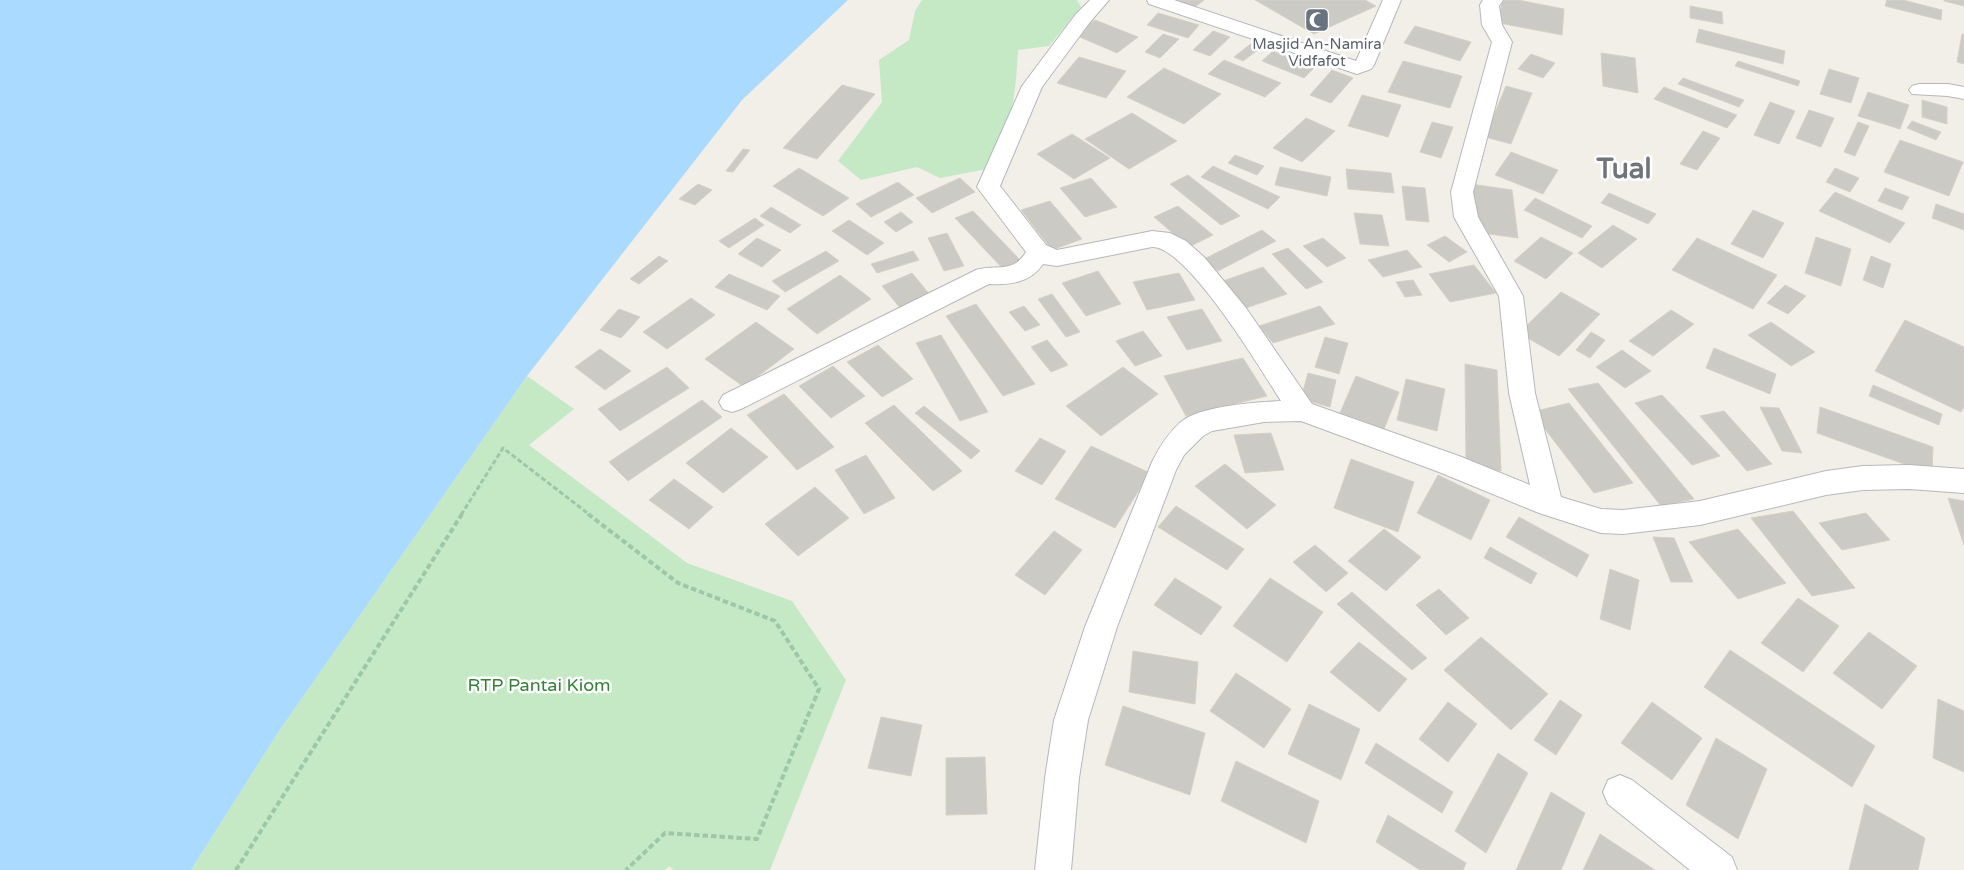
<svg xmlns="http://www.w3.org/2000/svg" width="1964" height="870" viewBox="0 0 1964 870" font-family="'Varela Round',sans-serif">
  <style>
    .green { fill: #c5e8c5 }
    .water { fill: #aadaff }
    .building { fill: #cccac5; stroke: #d6d1c6 }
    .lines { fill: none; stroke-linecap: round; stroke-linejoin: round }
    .minor-casing { stroke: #b5b8bc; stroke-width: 2 }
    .path-far1 { stroke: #9cc7a9; stroke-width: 3; stroke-dasharray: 5 2.5; stroke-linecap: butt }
    .path { stroke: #9cc7a9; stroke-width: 4; stroke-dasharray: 5.5 3; stroke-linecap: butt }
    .minor { fill: #fff; fill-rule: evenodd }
    .labels { text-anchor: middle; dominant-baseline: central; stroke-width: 5; stroke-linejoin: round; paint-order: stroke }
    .far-worship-label { font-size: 15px; fill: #5b616d; stroke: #fff }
    .park-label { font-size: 18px; fill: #348238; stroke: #fff }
    .town-label { font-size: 28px; font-weight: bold; fill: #70757a; stroke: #fff }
  </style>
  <rect width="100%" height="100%" fill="#f1efe8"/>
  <path class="green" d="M922 0H1077L1081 7 1049 46 1018 50 1016 80 1010 124 992 168 940 178 917 167 861 180 838 161 882 102 879 60 909 40 915 11Z
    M527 376 574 409 529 445 687 563 792 601 846 680 770 870H674L669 866 665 870H191L279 731Z"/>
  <path class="water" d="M0 0H848L742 100 527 376 279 731 191 870H0Z"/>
  <path class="building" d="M1177 0H1204L1195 7Z
    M1255 0H1365L1376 6 1314 34Z
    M1502 0H1518L1564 9 1562 35 1499 23Z
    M1887 0H1903L1942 10 1941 20 1885 6Z
    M1964 0V6L1944 1V0Z
    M1690 6 1722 12 1723 24 1690 18Z
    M1158 13 1199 25 1188 38 1147 25Z
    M1095 20 1138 37 1117 53 1075 35Z
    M1415 26 1471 42 1460 61 1404 43Z
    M1699 29 1785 51 1783 64 1696 42Z
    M1213 31 1230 37 1210 56 1193 50Z
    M1163 34 1179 39 1160 58 1145 52Z
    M1962 34H1964V64L1957 62Z
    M1257 39 1266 44 1243 61 1234 57Z
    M1273 51 1314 68 1304 78 1262 61Z
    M1601 53 1635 58 1638 93 1603 86Z
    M1531 54 1555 63 1543 78 1518 69Z
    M1079 57 1126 71 1106 98 1057 83Z
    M1224 60 1281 83 1265 97 1208 74Z
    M1403 61 1462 76 1450 108 1388 92Z
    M1738 61 1800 81 1798 86 1735 66Z
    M1164 68 1221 94 1184 124 1127 97Z
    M1829 69 1859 78 1851 103 1820 94Z
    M1332 70 1353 78 1331 103 1310 95Z
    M1683 78 1744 100 1739 107 1678 84Z
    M842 85 875 94 817 159 783 148Z
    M1506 86 1532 93 1511 144 1485 137Z
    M1664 87 1737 115 1727 128 1654 99Z
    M1868 92 1909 105 1900 129 1858 116Z
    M1362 95 1401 105 1388 137 1348 126Z
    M1922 100 1947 107V124L1922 117Z
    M1770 102 1795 111 1779 144 1754 135Z
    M1809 110 1834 118 1821 147 1796 138Z
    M1132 113 1177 141 1129 169 1085 139Z
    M1306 118 1335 131 1302 162 1273 148Z
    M1912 121 1941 132 1936 140 1907 128Z
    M1432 122 1453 127 1441 158 1420 152Z
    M1858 122 1869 126 1855 156 1844 152Z
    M1703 131 1720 138 1697 170 1680 164Z
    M1072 134 1110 158 1074 179 1037 154Z
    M1900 140 1963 162 1949 196 1884 172Z
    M743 149 750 150 733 172 726 171Z
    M1511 152 1558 170 1543 194 1495 175Z
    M1235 155 1264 166 1257 175 1228 163Z
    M1213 166 1280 197 1268 209 1201 177Z
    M1280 167 1331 177 1327 196 1275 185Z
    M799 168 849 198 823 216 773 186Z
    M1835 168 1859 178 1850 192 1826 182Z
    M1346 169 1391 173 1394 193 1348 189Z
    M1188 175 1240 216 1221 225 1170 184Z
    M960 178 975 192 932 213 916 198Z
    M1091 178 1117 207 1085 217 1060 188Z
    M898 182 914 195 871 217 856 204Z
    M698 184 712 190 695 205 679 199Z
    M1471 184 1512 190 1518 238 1475 232Z
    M1402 186 1425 188 1429 222 1406 220Z
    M1885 188 1909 197 1902 210 1878 201Z
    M1835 192 1905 223 1890 243 1819 211Z
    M1609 193 1656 214 1648 224 1601 203Z
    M1535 198 1592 226 1582 238 1524 210Z
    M1050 201 1082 239 1052 250 1021 210Z
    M1936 204 1964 214V230L1932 218Z
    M1178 206 1213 235 1189 247 1154 217Z
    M771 207 801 225 790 233 760 216Z
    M1753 210 1784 223 1763 258 1731 244Z
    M973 211 1023 263 1005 271 955 218Z
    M901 212 913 222 896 232 884 222Z
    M1354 213 1382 215 1389 246 1360 244Z
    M755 218 764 225 729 248 719 241Z
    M849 220 884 243 867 255 832 231Z
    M1613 225 1637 239 1602 268 1578 253Z
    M1262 230 1276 241 1218 271 1204 259Z
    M947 233 964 266 944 271 928 238Z
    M1445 236 1467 252 1449 262 1427 245Z
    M1541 237 1573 253 1546 279 1514 261Z
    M1816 237 1851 249 1841 286 1805 273Z
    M757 238 781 250 762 267 738 254Z
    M1323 238 1346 258 1327 267 1303 246Z
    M1697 238 1777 275 1753 309 1672 270Z
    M1288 248 1323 282 1306 289 1272 254Z
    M1407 250 1422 267 1383 277 1368 260Z
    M826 251 839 261 785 292 772 281Z
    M913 251 919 260 877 273 871 264Z
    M659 256 668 261 639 284 630 279Z
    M1871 256 1891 264 1883 288 1863 280Z
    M1474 265 1496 293 1450 302 1429 274Z
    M1263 267 1287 294 1246 308 1223 281Z
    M1098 271 1121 304 1086 316 1062 283Z
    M912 273 931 296 901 309 882 286Z
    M1179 273 1195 300 1147 310 1133 282Z
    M729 274 780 296 767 310 715 287Z
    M840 275 871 299 817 334 787 309Z
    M1413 280 1422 295 1405 297 1396 282Z
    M1785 285 1806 296 1788 314 1767 303Z
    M1561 292 1600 314 1559 356 1519 333Z
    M1052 294 1080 332 1066 337 1038 299Z
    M691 298 715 315 667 349 643 332Z
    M976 304 1035 384 1003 396 946 316Z
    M1024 306 1040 325 1025 331 1009 312Z
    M1320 306 1335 324 1273 343 1259 326Z
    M619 309 640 317 621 338 600 330Z
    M1202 309 1222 341 1187 350 1167 317Z
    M1671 310 1694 324 1653 356 1629 341Z
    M1905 320 1964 347V407L1961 412 1875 371Z
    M756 322 794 349 744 387 705 359Z
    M1771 322 1815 352 1791 366 1748 335Z
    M1143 331 1162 356 1135 366 1116 341Z
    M1591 332 1605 340 1590 358 1576 350Z
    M941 335 988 412 960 421 916 343Z
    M1325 337 1348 343 1339 374 1315 367Z
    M1047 340 1068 365 1051 372 1031 347Z
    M878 345 913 379 882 397 847 362Z
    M1714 348 1776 374 1770 394 1706 368Z
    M600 349 631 371 605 390 575 367Z
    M1622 350 1651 371 1625 388 1596 367Z
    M1243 358 1267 396 1186 416 1164 376Z
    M1465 364 1497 370 1501 471 1466 464Z
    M833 366 865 396 831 418 799 386Z
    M667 367 689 388 620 431 598 409Z
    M1123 367 1158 394 1101 436 1066 406Z
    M1308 373 1336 380 1330 407 1301 399Z
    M1356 376 1399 392 1384 429 1340 413Z
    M1406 379 1445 389 1437 431 1397 420Z
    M1598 383 1694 499 1661 506 1568 389Z
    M1873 385 1942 414 1939 425 1869 396Z
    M784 394 834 447 797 470 747 415Z
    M1662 395 1720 456 1692 465 1635 403Z
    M702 400 722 417 628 481 609 462Z
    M1569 403 1633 483 1594 493 1532 412Z
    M894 405 962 471 933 491 865 423Z
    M924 406 980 451 971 459 915 413Z
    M1760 407 1779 408 1802 453 1782 451Z
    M1820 407 1933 447 1932 474 1817 433Z
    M1724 411 1772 464 1747 471 1700 416Z
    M731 428 768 457 723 493 686 463Z
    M1271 433 1284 470 1245 473 1234 435Z
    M1040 438 1066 451 1042 485 1015 471Z
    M1091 446 1150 473 1115 528 1055 499Z
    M866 455 895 498 864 514 835 470Z
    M1351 459 1414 482 1398 532 1334 508Z
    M1225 464 1276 505 1247 529 1195 486Z
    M1438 475 1490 500 1471 540 1417 513Z
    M674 479 713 507 689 529 649 500Z
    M815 487 849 518 798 556 765 524Z
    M1948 498 1964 501V545Z
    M1176 506 1244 549 1227 570 1158 527Z
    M1793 511 1855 588 1812 596 1751 518Z
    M1866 513 1890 540 1842 550 1819 523Z
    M1519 517 1589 555 1577 577 1506 537Z
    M1384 529 1421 557 1386 591 1348 561Z
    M1738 529 1786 583 1738 599 1689 542Z
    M1054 531 1082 550 1045 595 1015 575Z
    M1653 537 1674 538 1693 582H1671Z
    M1315 545 1348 573 1326 592 1293 562Z
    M1490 547 1537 573 1531 584 1484 558Z
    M1610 569 1639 580 1630 630 1600 619Z
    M1175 578 1222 607 1201 635 1154 605Z
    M1270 578 1323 612 1287 662 1233 626Z
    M1439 589 1469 618 1446 635 1416 605Z
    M1352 592 1427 658 1412 670 1337 604Z
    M1798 598 1839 626 1803 672 1761 643Z
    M1869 632 1917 666 1882 709 1833 673Z
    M1481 637 1548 694 1511 730 1444 670Z
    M1359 642 1407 679 1379 712 1330 672Z
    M1730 650 1875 746 1852 787 1704 687Z
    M1133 651 1198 662 1195 704 1129 692Z
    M1236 673 1291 709 1264 748 1210 711Z
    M1938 699 1964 711V772L1933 758Z
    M1560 700 1582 715 1556 755 1534 740Z
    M1448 702 1477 724 1448 762 1419 739Z
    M1652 702 1702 738 1672 780 1621 743Z
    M1309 704 1360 729 1341 780 1288 754Z
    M1123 706 1205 733 1190 795 1105 765Z
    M881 717 922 725 911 776 868 768Z
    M1716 738 1767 769 1738 839 1686 805Z
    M1376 743 1453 792 1442 813 1365 763Z
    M1498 753 1528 773 1486 853 1455 831Z
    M985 757 987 814 946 815V758Z
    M1236 761 1319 801 1306 843 1221 801Z
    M1551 792 1585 813 1561 870H1516Z
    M1865 804 1925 838 1918 870H1849Z
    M1388 815 1466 863 1463 870H1420L1376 842Z
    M1600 834 1655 870H1583Z"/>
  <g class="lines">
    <defs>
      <path id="minor" d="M1090 0H1109L1090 22 1042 87 1000 186 1046 245 1057 250 1152 231 1170 233 1186 241 1204 257 1246 308 1312 404 1459 456 1530 485 1509 393 1499 296 1454 217 1451 192 1492 42 1482 25 1480 5 1483 0H1503L1499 6 1502 25 1512 42 1473 192 1478 217 1523 296 1535 393 1561 497 1601 509 1623 510 1700 501 1826 471 1863 466 1909 465 1964 469V493L1909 489 1863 490 1826 495 1700 525 1623 534 1601 533 1539 513 1439 472 1301 421 1264 422 1212 431 1203 436 1184 455 1176 470 1117 627 1088 720 1079 778 1071 870H1035L1045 778 1054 720 1085 627 1152 462C1160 446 1168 433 1182 421 1201 406 1257 402 1281 401 1262 371 1187 246 1152 247L1057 266 1043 264C1030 283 1010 285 989 284L741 409 732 412 723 409 719 402 723 395 976 270C997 264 1013 274 1026 252L977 187 1022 86 1076 14Z
        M1147 0H1174L1356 61 1383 0H1401L1374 65 1371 69 1357 74 1149 4Z
        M1919 84H1948L1964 87V99L1948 96 1912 94 1909 90 1912 86Z
        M1620 775 1632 780 1732 857 1737 870H1690L1608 804 1603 792 1608 780Z"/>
    </defs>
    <use href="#minor" class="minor-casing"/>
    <path class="path-far1" d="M461 515 503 448 590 515"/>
    <path class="path" d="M588 514 678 583 775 621 819 689 757 839 665 833 626 870
      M236 870 462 514"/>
    <use href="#minor" class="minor"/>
  </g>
  <defs>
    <symbol id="mosque-square" viewBox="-11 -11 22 22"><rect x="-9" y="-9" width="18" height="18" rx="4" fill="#6b7280" stroke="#fff"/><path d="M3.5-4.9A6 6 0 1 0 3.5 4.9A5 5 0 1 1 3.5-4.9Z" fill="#fff"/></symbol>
  </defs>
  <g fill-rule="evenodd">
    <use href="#mosque-square" x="1303" y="6" width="28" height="28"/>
  </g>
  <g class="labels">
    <g class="far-worship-label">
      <text x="1317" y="44">Masjid An-Namira<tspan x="1317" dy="17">Vidfafot</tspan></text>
    </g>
    <g class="park-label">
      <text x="539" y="685">RTP Pantai Kiom</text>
    </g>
    <g class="town-label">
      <text x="1624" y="169">Tual</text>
    </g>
  </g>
</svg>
